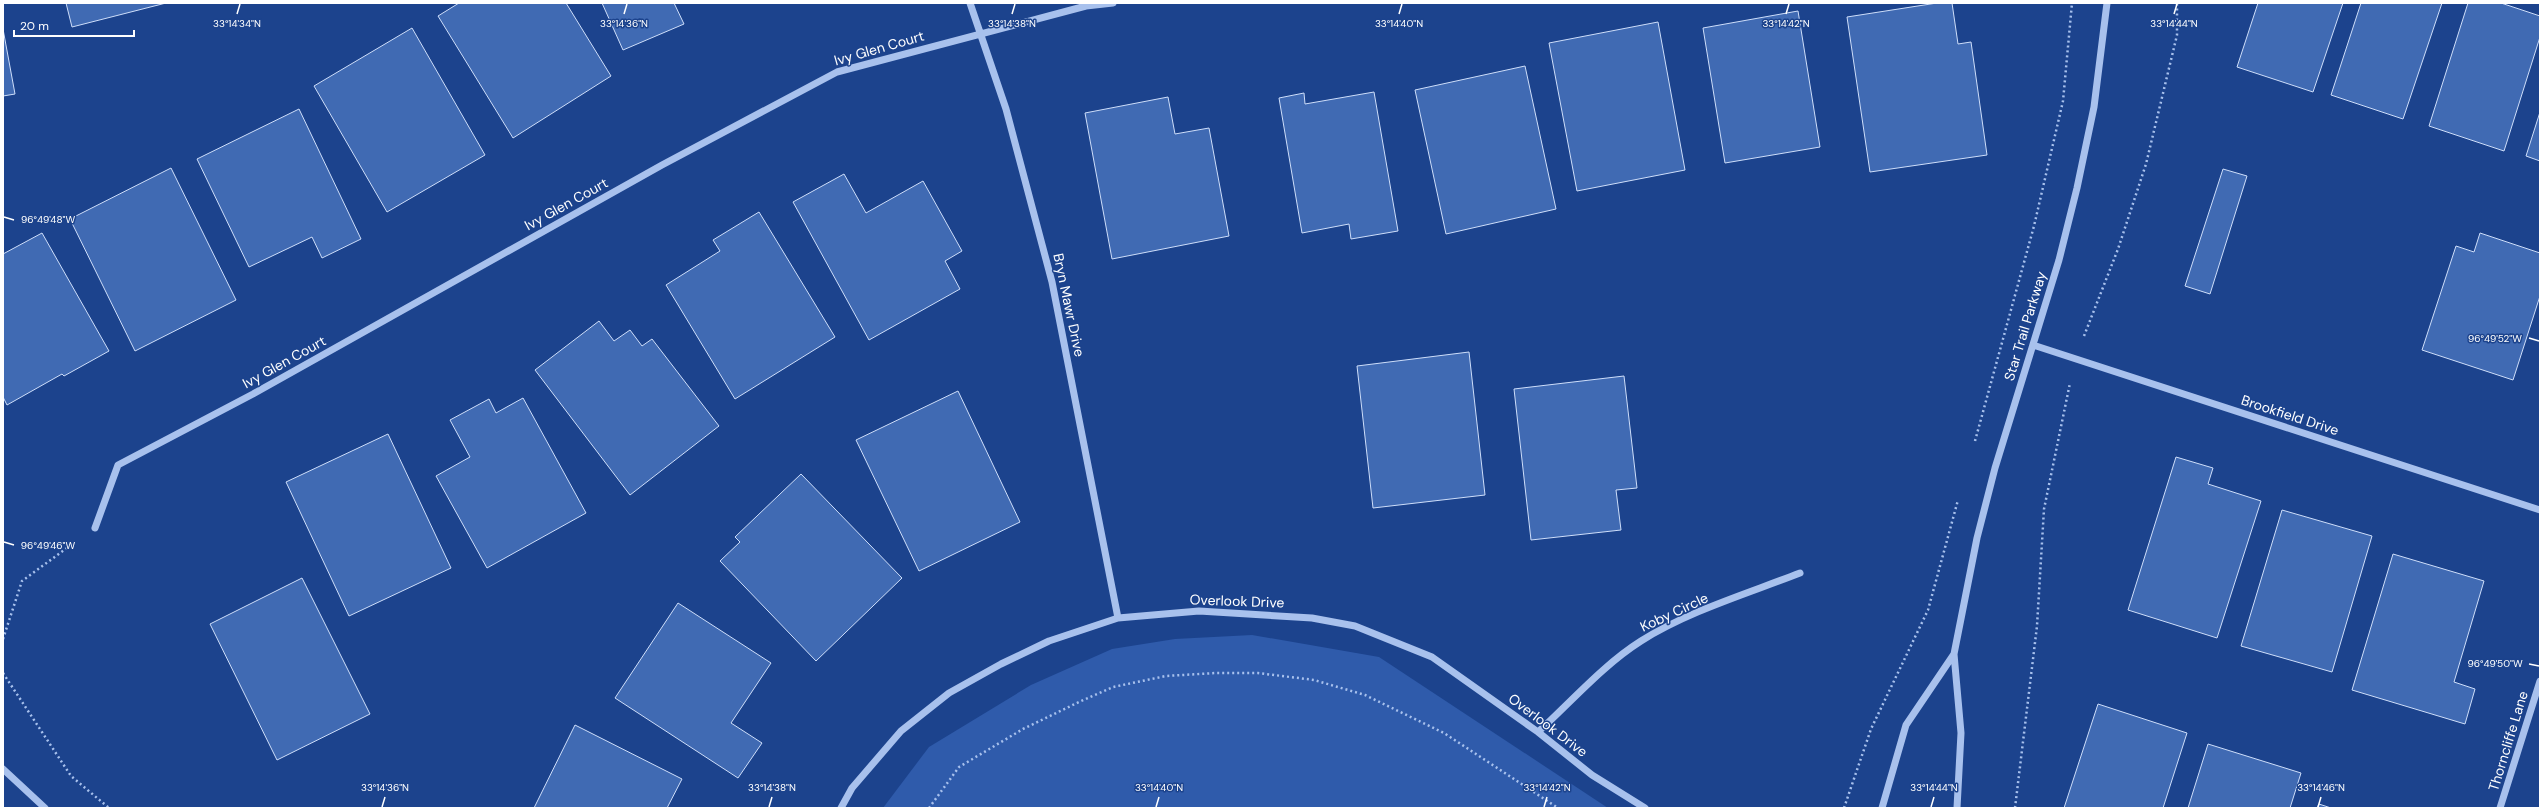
<svg xmlns="http://www.w3.org/2000/svg" width="2543" height="811" viewBox="0 0 2543 811" font-family="'DM Sans',sans-serif">
  <style>
    .green { fill: #2f5bab }
    .building { fill: #406ab3; stroke: #cedefa }
    .lines { fill: none; stroke-linecap: round; stroke-linejoin: round }
    .path { stroke: #a8c1ed; stroke-width: 2.5; stroke-dasharray: 2 3; stroke-linecap: butt }
    .minor { stroke: #a8c1ed; stroke-width: 7 }
    .ticks { fill: none; stroke: #fff; stroke-width: 1.5 }
    .labels { text-anchor: middle; dominant-baseline: central; stroke-width: 3; stroke-linejoin: round; paint-order: stroke }
    .street-label { font-size: 14px; fill: #fff; stroke: #1c438d }
    .ticks-label { font-size: 10px; text-anchor: middle; fill: #fff; stroke: #1c438d; stroke-width: 3; stroke-linejoin: round; paint-order: stroke }
  </style>
  <rect width="100%" height="100%" fill="#1c438d"/>
  <path class="green" d="M1252 635 1379 657 1608 808H883L929 747 1031 685 1112 649 1175 639Z"/>
  <path class="building" d="M66 3H166L72 27Z
    M459 3H566L611 76 513 138 438 16Z
    M602 3H674L684 24 623 50Z
    M1937 3H1952L1958 44 1971 42 1987 155 1870 172 1847 17Z
    M2258 3H2343L2313 92 2237 67Z
    M2361 3H2442L2403 119 2331 95Z
    M2468 3H2501L2540 16V37L2504 151 2429 126Z
    M1798 11 1820 147 1725 163 1703 28Z
    M1658 22 1685 170 1577 191 1549 43Z
    M412 28 485 155 387 212 314 86Z
    M3 29 15 94 3 96Z
    M1525 66 1556 209 1446 234 1415 90Z
    M1374 92 1398 231 1351 239 1349 224 1302 233 1279 98 1304 93 1305 104Z
    M1168 97 1175 134 1209 128 1229 236 1112 259 1085 113Z
    M299 109 361 239 322 258 312 237 249 267 197 159Z
    M2540 112V161L2526 156Z
    M171 168 236 300 135 351 70 219Z
    M2223 169 2247 176 2210 294 2185 286Z
    M844 174 866 213 923 181 962 251 945 261 960 289 869 340 793 202Z
    M759 212 835 337 735 399 666 285 720 251 713 240Z
    M42 233 109 351 64 376 62 374 7 405 3 397V254Z
    M2480 233 2540 253V296L2513 380 2422 350 2456 246 2474 252Z
    M599 321 614 341 630 330 642 346 652 339 719 426 630 495 535 370Z
    M1469 352 1485 495 1373 508 1357 366Z
    M1624 376 1637 488 1616 490 1621 530 1531 540 1514 389Z
    M958 391 1020 522 919 571 856 440Z
    M523 398 586 513 487 568 436 476 470 457 450 420 489 399 496 413Z
    M388 434 451 568 349 616 286 482Z
    M2176 457 2213 468 2208 484 2261 501 2217 638 2128 610Z
    M801 474 902 578 816 661 720 561 740 542 735 537Z
    M2282 510 2372 536 2332 672 2241 646Z
    M2393 554 2484 581 2454 682 2475 689 2465 724 2352 690Z
    M302 578 370 714 277 760 210 624Z
    M678 603 771 663 731 723 762 743 738 778 615 698Z
    M2098 704 2187 733 2163 808H2064Z
    M575 725 682 779 667 808H534Z
    M2208 744 2301 773 2290 808H2188Z
    M2319 804 2331 808H2317Z"/>
  <g class="lines">
    <path class="path" d="M2084 336 2118 249 2146 164 2177 35V3
      M1975 441 2034 226 2063 101 2072 3
      M3 639 22 581 75 542
      M3 673 71 776 109 808
      M929 808 959 767 1023 729 1079 702 1113 687 1166 676 1216 673H1258L1314 680 1365 695 1444 733 1558 808
      M1844 808 1871 729 1928 610 1958 500
      M2015 808 2037 626 2044 509 2070 383"/>
    <path class="minor" d="M970 3 1006 109 1052 282 1118 618
      M2033 345 2540 510
      M95 528 118 465 253 394 662 165 837 72 1086 6 1113 3
      M1538 732C1571 702 1603 665 1641 641 1686 612 1749 593 1800 573
      M3 769 45 808
      M841 808 852 788 901 731 949 693 1001 664 1049 641 1118 618 1199 611 1312 618 1355 626 1432 657 1538 732 1592 775 1645 808
      M1882 808 1906 725 1954 654
      M1957 808 1961 733 1954 654 1977 538 1995 468 2059 260 2077 188 2094 107 2107 3
      M2500 808 2540 681"/>
  </g>
  <path class="ticks" d="M237 14 240 4M624 14 627 4M1012 14 1015 4M1399 14 1402 4M1786 14 1789 4M2174 14 2177 4M4 217 14 220M2529 338 2539 341M4 542 14 545M2529 664 2539 666M382 807 385 797M769 807 772 797M1156 807 1159 797M1544 807 1547 797M1931 807 1934 797M2318 807 2321 797"/>
  <g class="labels">
    <g class="street-label">
      <text transform="translate(879 48) rotate(-16)">Ivy Glen Court</text>
      <text transform="translate(566 204) rotate(-29)">Ivy Glen Court</text>
      <text transform="translate(1069 305) rotate(78)">Bryn Mawr Drive</text>
      <text transform="translate(2025 326) rotate(-73)">Star Trail Parkway</text>
      <text transform="translate(284 362) rotate(-29)">Ivy Glen Court</text>
      <text transform="translate(2290 415) rotate(18)">Brookfield Drive</text>
      <text transform="translate(1237 601) rotate(2)">Overlook Drive</text>
      <text transform="translate(1674 612) rotate(-25)">Koby Circle</text>
      <text transform="translate(1548 725) rotate(37)">Overlook Drive</text>
      <text transform="translate(2508 741) rotate(-73)">Thorncliffe Lane</text>
    </g>
  </g>
  <g class="ticks-label">
    <text x="237" y="27">33°14'34"N</text>
    <text x="624" y="27">33°14'36"N</text>
    <text x="1012" y="27">33°14'38"N</text>
    <text x="1399" y="27">33°14'40"N</text>
    <text x="1786" y="27">33°14'42"N</text>
    <text x="2174" y="27">33°14'44"N</text>
    <text x="48" y="223">96°49'48"W</text>
    <text x="2495" y="342">96°49'52"W</text>
    <text x="48" y="549">96°49'46"W</text>
    <text x="2495" y="667">96°49'50"W</text>
    <text x="385" y="791">33°14'36"N</text>
    <text x="772" y="791">33°14'38"N</text>
    <text x="1159" y="791">33°14'40"N</text>
    <text x="1547" y="791">33°14'42"N</text>
    <text x="1934" y="791">33°14'44"N</text>
    <text x="2321" y="791">33°14'46"N</text>
  </g>
  <rect width="2543" height="811" fill="none" stroke="#ffffff" stroke-width="8"/>
  <path d="M14 30v6h120v-6" fill="none" stroke="#ffffff" stroke-width="2"/>
  <text x="20" y="30" font-size="12" fill="#ffffff" stroke="#1c438d" stroke-width="3" paint-order="stroke">20 m</text>
</svg>
